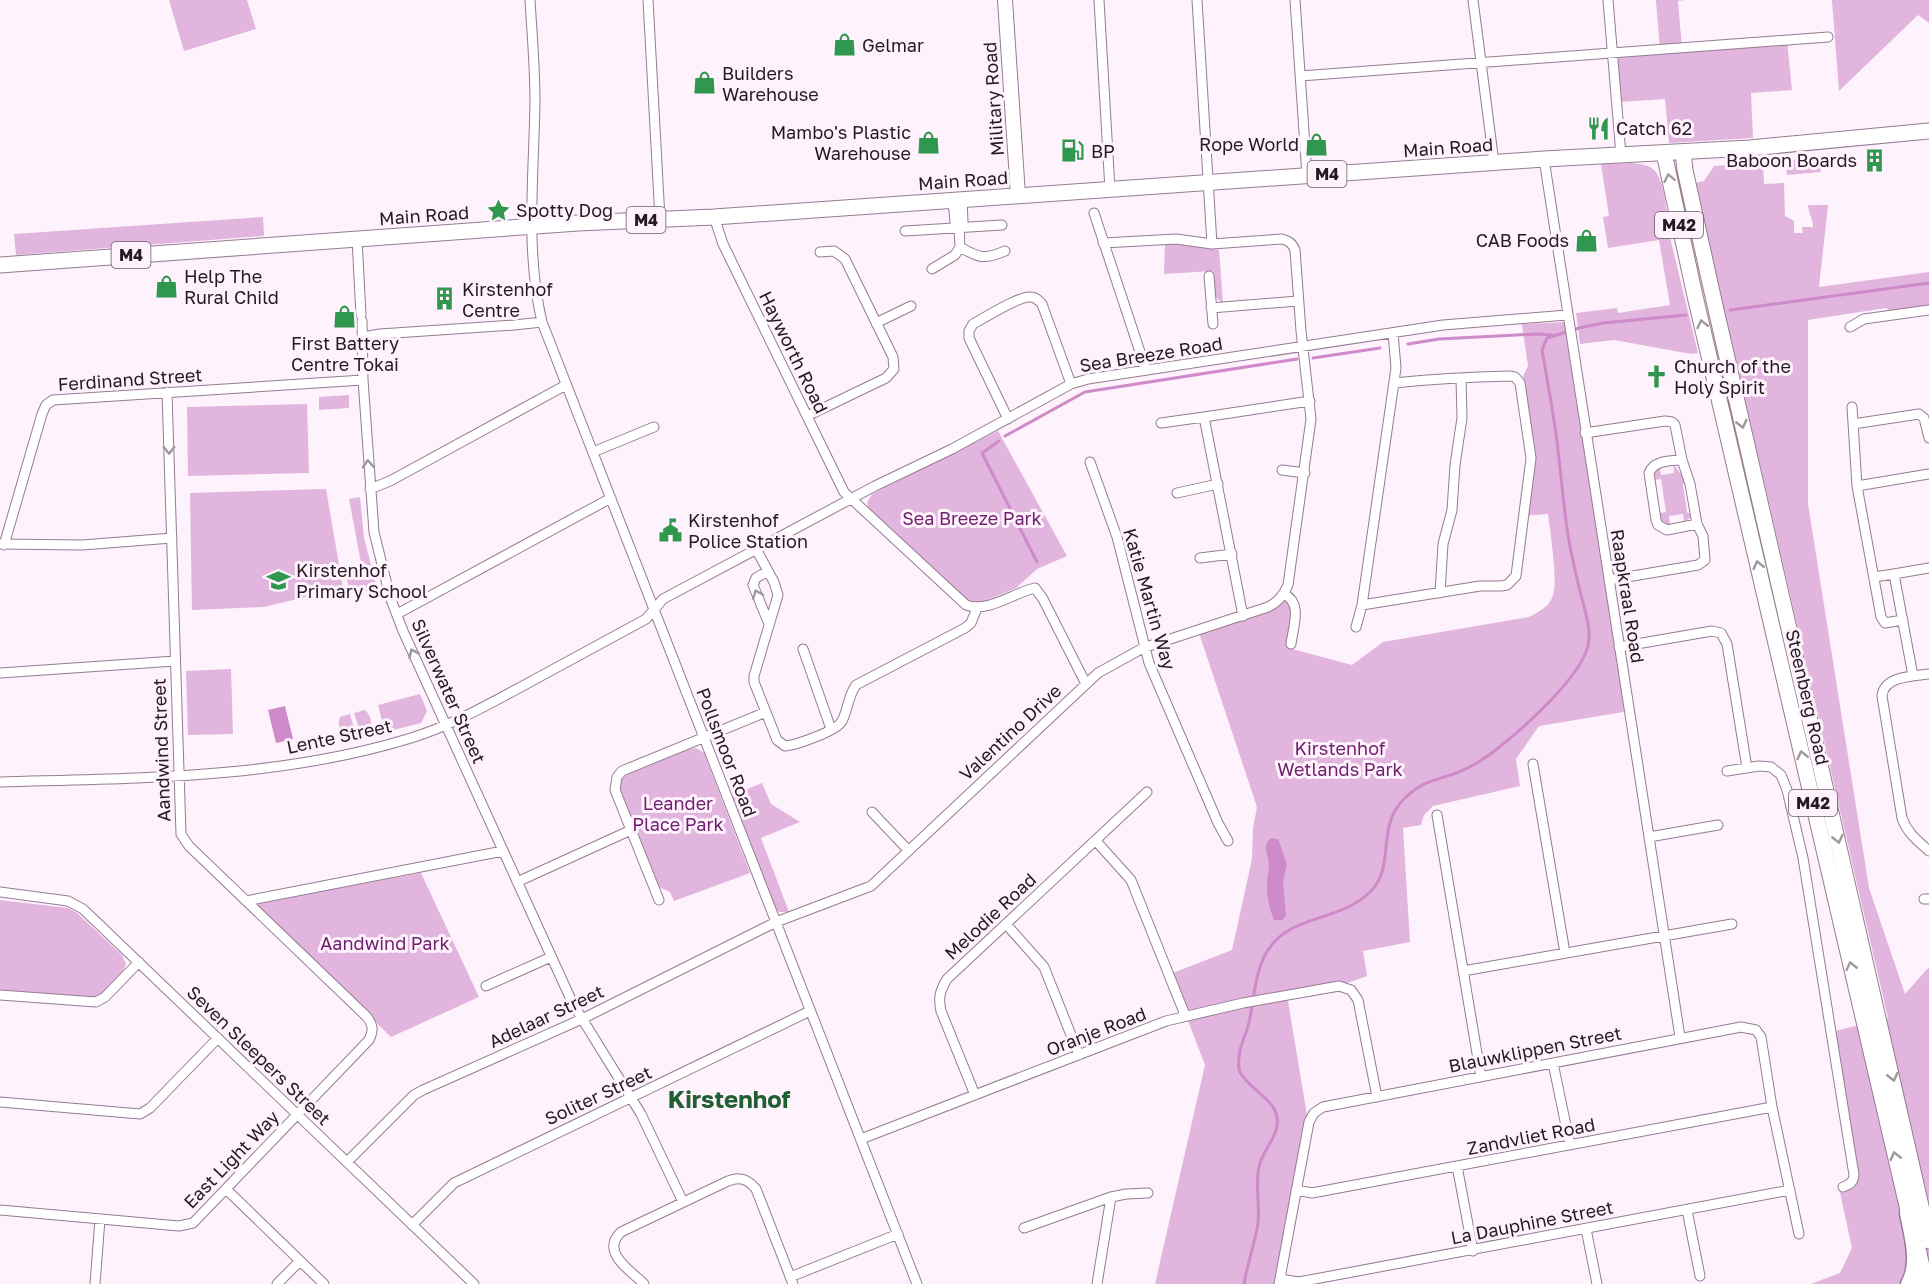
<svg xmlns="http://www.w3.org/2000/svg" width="1929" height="1284" viewBox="0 0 1929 1284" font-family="'Golos Text',sans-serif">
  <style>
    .green { fill: #e1b5dd }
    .water { fill: #cf8aca }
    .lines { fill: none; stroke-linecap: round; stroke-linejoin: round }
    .stream { stroke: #cf8aca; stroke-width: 3 }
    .street-casing { stroke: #967b93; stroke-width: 11 }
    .secondary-casing { stroke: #967b93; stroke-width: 16 }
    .primary-casing { stroke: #967b93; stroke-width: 17 }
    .highway-casing { stroke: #967b93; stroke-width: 19 }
    .street { stroke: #fff; stroke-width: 9 }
    .secondary { stroke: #fff; stroke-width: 14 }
    .primary { stroke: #fff; stroke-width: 15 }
    .highway { stroke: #fff; stroke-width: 16 }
    .oneway { stroke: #9d989c }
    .labels { text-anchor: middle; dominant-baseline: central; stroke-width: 6; stroke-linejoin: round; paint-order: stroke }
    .shield { fill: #fef2fc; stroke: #665b65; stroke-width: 1.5 }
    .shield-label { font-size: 16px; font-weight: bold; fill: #251a24 }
    .poi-label { font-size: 18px; fill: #251a24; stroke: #fef2fc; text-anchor: start }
    .street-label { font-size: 18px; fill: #251a24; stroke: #fef2fc }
    .park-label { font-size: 18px; fill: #71206e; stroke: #fef2fc }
    .district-label { font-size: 24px; font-weight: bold; fill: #1f5f31; stroke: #fef2fc }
  </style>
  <rect width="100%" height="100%" fill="#fef2fc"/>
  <path class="green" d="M169 0H247L256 29 184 51Z
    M1656 0H1684L1678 1 1682 48 1787 40 1792 90 1751 93 1753 138 1669 143 1665 99 1620 102 1616 62 1621 56 1660 50Z
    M1832 0H1929V23L1918 15 1839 91Z
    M1820 158 1821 172 1787 175 1786 160Z
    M1763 162 1764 184 1784 183 1785 216 1794 221V233H1803L1802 227H1813C1813 218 1809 216 1808 205H1828L1819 287 1929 272V306L1891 311 1886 308 1808 320V504L1869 888 1905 994 1929 967V1284H1811L1840 1273 1852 1248 1839 1188 1851 1184 1854 1181 1831 1032 1888 1018 1695 183 1704 181 1714 166Z
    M1632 163C1639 164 1648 164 1654 170 1664 179 1668 215 1668 229L1698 353 1691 354 1614 340 1580 344 1576 313 1617 308 1618 313 1670 305 1659 240 1608 248 1603 217 1609 216 1601 164Z
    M263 217 264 235 263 236 16 255 14 234Z
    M1180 243 1219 250 1223 303C1211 297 1214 282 1213 271L1164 274 1165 244Z
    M1568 322 1629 711 1539 726 1516 759 1520 786 1433 806 1424 815 1421 825 1403 828 1410 942 1363 951 1367 976 1339 986 1287 995 1307 1115 1274 1284H1155L1205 1065 1170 974 1232 950 1252 859 1253 828 1257 807 1198 630 1268 607 1284 594 1294 601 1291 644 1292 649 1352 665 1383 642 1529 617C1539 612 1550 606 1553 595 1558 582 1550 530 1548 514L1524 516 1531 458 1520 383 1528 366 1522 324Z
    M349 395V408L319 410V397Z
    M307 404 309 473 188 476 187 407Z
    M998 431 1067 556 1037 569 1016 588 980 603H971L870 512 867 503 872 494Z
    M1673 464 1685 479 1683 485 1687 512 1690 514V518L1684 522 1683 514 1669 516 1670 524H1663L1661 521 1659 513 1666 512 1661 479 1654 480 1655 469 1660 467 1661 475 1674 473Z
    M326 489 343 588 264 607 192 610 190 493Z
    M360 497 364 538 377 588 354 594 353 591 350 592 346 576 363 573 349 499Z
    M231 669 233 734 188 735 186 671Z
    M420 694 427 711 421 723 385 732 378 705Z
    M365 710C374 719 373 730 362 737L354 713Z
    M350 714 357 739C343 739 336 729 340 717Z
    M696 748 704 753 750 873 674 901 670 892 659 887 620 790V781L625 773 689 749Z
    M762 783 771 804 800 822 761 838 789 912H779L773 907 730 796Z
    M421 873 479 997 391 1037 254 903Z
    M0 900 68 908 77 913 122 955 126 964C121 978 105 994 91 1000L0 991Z"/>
  <path class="water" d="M285 706 293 739 276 743 268 710Z
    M1271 838 1278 839 1287 864 1283 882 1286 916 1282 920H1274C1269 907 1266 894 1267 881 1267 876 1269 871 1269 866 1269 855 1261 847 1271 838Z"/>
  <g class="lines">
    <path class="stream" d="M1730 310 1929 283
      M1408 344 1439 339 1538 334 1552 335
      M1313 358 1380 348
      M1005 436 1085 392 1297 359
      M999 441 982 453 1037 562
      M1244 1284C1247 1264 1255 1244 1258 1223 1260 1204 1255 1185 1259 1167 1262 1151 1275 1141 1277 1126 1281 1100 1250 1092 1240 1072 1237 1066 1239 1057 1240 1050 1243 1039 1248 1029 1250 1018 1254 997 1255 976 1264 957 1286 912 1337 925 1371 891 1396 866 1375 826 1405 798 1426 778 1438 781 1461 771 1476 765 1491 754 1503 744 1528 724 1580 677 1588 646 1592 628 1584 609 1580 591 1576 575 1572 558 1569 541 1563 506 1561 470 1556 434 1552 406 1547 378 1542 350L1547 338 1579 328 1603 323 1686 315"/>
    <defs>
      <path id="street" d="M530 0C532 34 535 68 535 101 534 174 525 250 542 322L917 1284
        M648 0 660 219
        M1099 0 1110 190
        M1197 0 1212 244
        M1295 0 1307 176
        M1473 0 1494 163
        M1608 0 1621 155
        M1300 76 1828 37
        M1544 159 1680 1037
        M953 200 955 222 959 227 960 247C979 258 984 260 1005 251
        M1094 213 1146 370
        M714 217 723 244 844 492 966 605C988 613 1013 593 1035 588L1043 599 1086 684
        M959 227 963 222 962 199
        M905 231 1002 225
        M357 239 361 315
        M932 269 955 255 960 247
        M1209 276 1213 324
        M1211 308 1298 301
        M362 321 363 380 374 532 390 597 403 631 573 1004 641 1114 683 1202
        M876 323 911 306
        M1850 327 1864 319 1929 310
        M363 340 368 336 380 334 514 325 542 322
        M1852 407 1857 486 1881 617 1885 623 1903 620
        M807 416 886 378 894 369 893 357 845 259 834 251 820 252
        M1008 419 969 338V331L973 324C984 318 1019 296 1030 297 1036 297 1038 300 1042 304L1071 384
        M1161 423 1204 417
        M1853 424 1919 414 1924 418 1929 438
        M1585 433 1665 421 1672 422 1675 425 1682 460 1690 484 1697 524 1703 536 1705 560 1698 565 1609 580
        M593 452 654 427
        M1682 460C1670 461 1654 460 1649 473L1656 520 1658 525 1667 530 1697 524
        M1090 462 1117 537 1149 663 1218 823 1228 841
        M1282 470 1305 473
        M1857 486 1929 474
        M370 489 390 481 566 385
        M1177 493 1218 484
        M0 544 82 545 172 538
        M4 545 42 414 46 405 53 400 363 380
        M756 549 774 582 778 595 754 676V682L777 740 785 746C796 745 837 731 842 721 848 710 848 696 856 685L965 628 971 623 977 608
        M1200 558 1232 554
        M768 571 756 578 753 585 769 624
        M1894 574 1929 568
        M1874 577 1894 574 1913 676
        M1440 593 1443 544 1452 510 1455 465 1462 418 1461 379
        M1284 594C1303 603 1293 627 1291 644
        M1362 605 1480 586H1501L1507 585 1516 576 1531 458 1520 383 1515 377 1511 376C1472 377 1433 379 1394 383
        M397 614 611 498
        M1243 616 1204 417 1310 401
        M1356 627 1362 605 1396 368 1393 333
        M1619 647 1712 631 1721 633 1727 644 1747 768
        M803 649 831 729
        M0 673 175 661
        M1929 674C1913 676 1884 676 1882 696L1902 818C1907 833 1918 841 1929 851
        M1533 764 1565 953
        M1727 771 1759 766 1771 767 1781 775 1787 790 1803 858 1854 1175C1853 1183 1850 1184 1843 1187
        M0 782C137 778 278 779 411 738 453 725 491 703 530 682 569 661 607 640 646 619L663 599 875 486 952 449 1071 384 1088 379 1443 325 1567 315
        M872 812 908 850
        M1437 815 1481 1077
        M1649 837 1718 825
        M1096 841 1131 880 1185 1015
        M517 882 631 830
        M0 892 68 901 83 909 474 1284
        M1924 899H1929
        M659 900 615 790 617 777 622 771 766 712
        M246 901 503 851
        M1006 924 1044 967 1079 1055
        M1463 971 1732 924
        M486 986 551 957
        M0 995 96 1002 105 997 139 962
        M1553 1063 1570 1145
        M975 1095 941 1011C938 997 940 991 947 979L1147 792
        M0 1102 140 1114 150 1108 218 1038
        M861 1139 1166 1021 1243 1003 1339 986 1351 990 1358 1000 1377 1097
        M347 1162 414 1095 423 1090 582 1019 776 922 871 886 1098 673 1143 648 1268 607C1278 602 1283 596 1288 585L1311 419 1301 331 1295 250C1292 243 1289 241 1282 239L1212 244 1176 239 1103 243
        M1457 1166 1473 1251
        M226 1189 324 1284
        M1296 1190 1312 1193 1772 1107
        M0 1210 179 1226 193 1223 369 1040C374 1030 373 1024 366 1016L189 846 181 834 167 392
        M1687 1210 1700 1276
        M412 1225 454 1183 810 1011
        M1024 1228 1111 1197 1126 1194 1148 1193
        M1586 1229 1597 1284
        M790 1277 898 1234
        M1280 1279 1299 1282 1790 1190
        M95 1284 100 1219
        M277 1284 300 1261
        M644 1284C630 1270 600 1252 621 1232L728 1181C740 1176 748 1179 756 1189L793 1284
        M1097 1284 1111 1197
        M1279 1284 1309 1122 1314 1113 1323 1107 1741 1027 1756 1030 1761 1037 1772 1107 1799 1234"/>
      <path id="secondary" d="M1005 0 1018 195"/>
      <path id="primary" d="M1683 152 1685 170 1712 292 1929 1241
        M1664 153 1695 296 1911 1223
        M0 265 578 223 714 217 1544 159 1750 148 1929 131
        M1918 1249 1926 1284"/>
      <path id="highway" d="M1908 1213C1912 1234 1921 1264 1909 1284"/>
    </defs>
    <use href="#street" class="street-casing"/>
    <use href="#secondary" class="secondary-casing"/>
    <use href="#primary" class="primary-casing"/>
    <use href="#highway" class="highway-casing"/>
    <use href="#street" class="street"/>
    <use href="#secondary" class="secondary"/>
    <use href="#primary" class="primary"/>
    <use href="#highway" class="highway"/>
  </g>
  <defs><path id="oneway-chevron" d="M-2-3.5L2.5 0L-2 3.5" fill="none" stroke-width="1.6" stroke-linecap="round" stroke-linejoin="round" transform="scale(1.5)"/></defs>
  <g class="oneway">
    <use href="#oneway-chevron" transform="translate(1669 178) rotate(-102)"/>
    <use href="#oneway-chevron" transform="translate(1702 324) rotate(-103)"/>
    <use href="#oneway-chevron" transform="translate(1742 424) rotate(77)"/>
    <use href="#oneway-chevron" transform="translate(169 450) rotate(89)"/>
    <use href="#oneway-chevron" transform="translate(368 464) rotate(-94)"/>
    <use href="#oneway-chevron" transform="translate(1758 565) rotate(-103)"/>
    <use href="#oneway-chevron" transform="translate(757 594) rotate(-112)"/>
    <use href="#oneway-chevron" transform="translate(413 653) rotate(-114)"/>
    <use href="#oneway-chevron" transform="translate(1802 755) rotate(-103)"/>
    <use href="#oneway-chevron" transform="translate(1838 839) rotate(77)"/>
    <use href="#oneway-chevron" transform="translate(1851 966) rotate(-103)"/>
    <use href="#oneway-chevron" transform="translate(1893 1077) rotate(77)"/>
    <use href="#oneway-chevron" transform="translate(1895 1156) rotate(-103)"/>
  </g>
  <defs>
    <symbol id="shop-bare" viewBox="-9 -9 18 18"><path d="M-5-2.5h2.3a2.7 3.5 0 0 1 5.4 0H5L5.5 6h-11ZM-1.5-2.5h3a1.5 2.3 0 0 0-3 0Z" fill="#2f974e" stroke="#fef2fc" stroke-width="2.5" paint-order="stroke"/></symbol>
    <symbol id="restaurant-bare" viewBox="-9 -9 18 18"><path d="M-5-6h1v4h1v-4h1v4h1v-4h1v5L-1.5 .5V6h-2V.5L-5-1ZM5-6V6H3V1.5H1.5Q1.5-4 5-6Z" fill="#2f974e" stroke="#fef2fc" stroke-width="2.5" paint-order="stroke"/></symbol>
    <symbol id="fuel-bare" viewBox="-9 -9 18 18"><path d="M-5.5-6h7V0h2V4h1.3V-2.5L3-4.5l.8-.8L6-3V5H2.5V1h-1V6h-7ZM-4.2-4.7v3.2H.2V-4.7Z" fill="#2f974e" stroke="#fef2fc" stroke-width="2.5" paint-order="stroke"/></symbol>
    <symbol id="building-bare" viewBox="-9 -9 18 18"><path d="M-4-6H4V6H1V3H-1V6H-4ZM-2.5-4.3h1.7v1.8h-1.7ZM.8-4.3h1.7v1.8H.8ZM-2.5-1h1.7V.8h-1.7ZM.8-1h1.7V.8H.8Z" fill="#2f974e" stroke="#fef2fc" stroke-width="2.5" paint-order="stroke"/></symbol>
    <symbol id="sight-bare" viewBox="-9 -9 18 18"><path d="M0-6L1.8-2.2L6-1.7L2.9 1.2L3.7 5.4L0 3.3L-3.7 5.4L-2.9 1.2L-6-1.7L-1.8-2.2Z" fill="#2f974e" stroke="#fef2fc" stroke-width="2.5" paint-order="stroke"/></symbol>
    <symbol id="church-bare" viewBox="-9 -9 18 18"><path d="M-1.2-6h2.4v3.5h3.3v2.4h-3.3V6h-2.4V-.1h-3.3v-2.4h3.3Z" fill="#2f974e" stroke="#fef2fc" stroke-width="2.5" paint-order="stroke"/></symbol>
    <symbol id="civic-bare" viewBox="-9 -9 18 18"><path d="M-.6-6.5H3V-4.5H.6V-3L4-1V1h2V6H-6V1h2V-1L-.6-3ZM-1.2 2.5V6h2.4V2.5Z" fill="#2f974e" stroke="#fef2fc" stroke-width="2.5" paint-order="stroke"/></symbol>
    <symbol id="school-bare" viewBox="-9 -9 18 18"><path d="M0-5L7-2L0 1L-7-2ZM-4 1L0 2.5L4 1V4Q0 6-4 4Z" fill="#2f974e" stroke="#fef2fc" stroke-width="2.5" paint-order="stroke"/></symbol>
  </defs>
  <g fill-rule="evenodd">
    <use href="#shop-bare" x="828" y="28" width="33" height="33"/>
    <use href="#shop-bare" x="688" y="66" width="33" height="33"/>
    <use href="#restaurant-bare" x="1582" y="112" width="33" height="33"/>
    <use href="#shop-bare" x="912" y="126" width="33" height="33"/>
    <use href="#shop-bare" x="1300" y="128" width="33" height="33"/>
    <use href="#fuel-bare" x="1056" y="134" width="33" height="33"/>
    <use href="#building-bare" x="1858" y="144" width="33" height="33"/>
    <use href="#sight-bare" x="482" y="194" width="33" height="33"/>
    <use href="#shop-bare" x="1570" y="224" width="33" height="33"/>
    <use href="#shop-bare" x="150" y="270" width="33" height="33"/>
    <use href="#building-bare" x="428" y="282" width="33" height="33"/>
    <use href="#shop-bare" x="328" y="300" width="33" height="33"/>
    <use href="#church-bare" x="1640" y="360" width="33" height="33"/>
    <use href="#civic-bare" x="654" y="514" width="33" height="33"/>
    <use href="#school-bare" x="262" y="564" width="33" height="33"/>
  </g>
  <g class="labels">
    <g class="shield">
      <rect x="1307.5" y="161" width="39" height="26" rx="4.5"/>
      <rect x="626.5" y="207" width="39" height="26" rx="4.5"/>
      <rect x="1655" y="212" width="48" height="26" rx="4.5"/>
      <rect x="111.5" y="242" width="39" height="26" rx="4.5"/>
      <rect x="1789" y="790" width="48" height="26" rx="4.5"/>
    </g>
    <g class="shield-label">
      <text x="1327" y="174">M4</text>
      <text x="646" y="220">M4</text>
      <text x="1679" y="225">M42</text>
      <text x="131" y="255">M4</text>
      <text x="1813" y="803">M42</text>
    </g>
    <g class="poi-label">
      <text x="862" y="45">Gelmar</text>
      <text x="722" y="73">Builders<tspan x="722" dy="21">Warehouse</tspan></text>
      <text x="1616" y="128">Catch 62</text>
      <text x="911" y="132" text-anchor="end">Mambo's Plastic<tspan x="911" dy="21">Warehouse</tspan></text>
      <text x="1299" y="144" text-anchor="end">Rope World</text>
      <text x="1091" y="151">BP</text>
      <text x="1857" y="160" text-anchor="end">Baboon Boards</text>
      <text x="516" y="210">Spotty Dog</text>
      <text x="1569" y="240" text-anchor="end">CAB Foods</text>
      <text x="184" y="276">Help The<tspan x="184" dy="21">Rural Child</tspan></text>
      <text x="462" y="289">Kirstenhof<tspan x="462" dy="21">Centre</tspan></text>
      <text x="345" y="343" text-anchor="middle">First Battery<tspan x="345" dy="21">Centre Tokai</tspan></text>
      <text x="1674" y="366">Church of the<tspan x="1674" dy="21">Holy Spirit</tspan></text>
      <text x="688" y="520">Kirstenhof<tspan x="688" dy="21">Police Station</tspan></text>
      <text x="296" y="570">Kirstenhof<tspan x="296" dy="21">Primary School</tspan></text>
    </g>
    <g class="street-label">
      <text transform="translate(993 99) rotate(-94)">Military Road</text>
      <text transform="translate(1448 147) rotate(-4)">Main Road</text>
      <text transform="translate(963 180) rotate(-4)">Main Road</text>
      <text transform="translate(424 215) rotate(-4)">Main Road</text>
      <text transform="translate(794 352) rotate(64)">Hayworth Road</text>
      <text transform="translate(1151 354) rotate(-9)">Sea Breeze Road</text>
      <text transform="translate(130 379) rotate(-4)">Ferdinand Street</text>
      <text transform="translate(1628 596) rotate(81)">Raapkraal Road</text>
      <text transform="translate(1150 599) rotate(74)">Katie Martin Way</text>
      <text transform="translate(449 691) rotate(66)">Silverwater Street</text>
      <text transform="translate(1808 697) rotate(77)">Steenberg Road</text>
      <text transform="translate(1010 732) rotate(-43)">Valentino Drive</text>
      <text transform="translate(339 736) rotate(-12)">Lente Street</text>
      <text transform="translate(161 750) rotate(-92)">Aandwind Street</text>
      <text transform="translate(727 752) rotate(69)">Pollsmoor Road</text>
      <text transform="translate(990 916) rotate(-43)">Melodie Road</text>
      <text transform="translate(546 1016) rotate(-25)">Adelaar Street</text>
      <text transform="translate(1096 1031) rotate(-21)">Oranje Road</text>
      <text transform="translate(1535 1049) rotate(-11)">Blauwklippen Street</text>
      <text transform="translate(259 1055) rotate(44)">Seven Sleepers Street</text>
      <text transform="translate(598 1095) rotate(-25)">Soliter Street</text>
      <text transform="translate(1531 1136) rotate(-11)">Zandvliet Road</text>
      <text transform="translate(231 1159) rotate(-46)">East Light Way</text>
      <text transform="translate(1532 1222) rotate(-11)">La Dauphine Street</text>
    </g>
    <g class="park-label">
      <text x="972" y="518">Sea Breeze Park</text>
      <text x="1340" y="748">Kirstenhof<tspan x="1340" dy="21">Wetlands Park</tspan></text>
      <text x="678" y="803">Leander<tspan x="678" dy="21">Place Park</tspan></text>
      <text x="385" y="943">Aandwind Park</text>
    </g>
    <g class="district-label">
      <text x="729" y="1098">Kirstenhof</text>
    </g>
  </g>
</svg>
